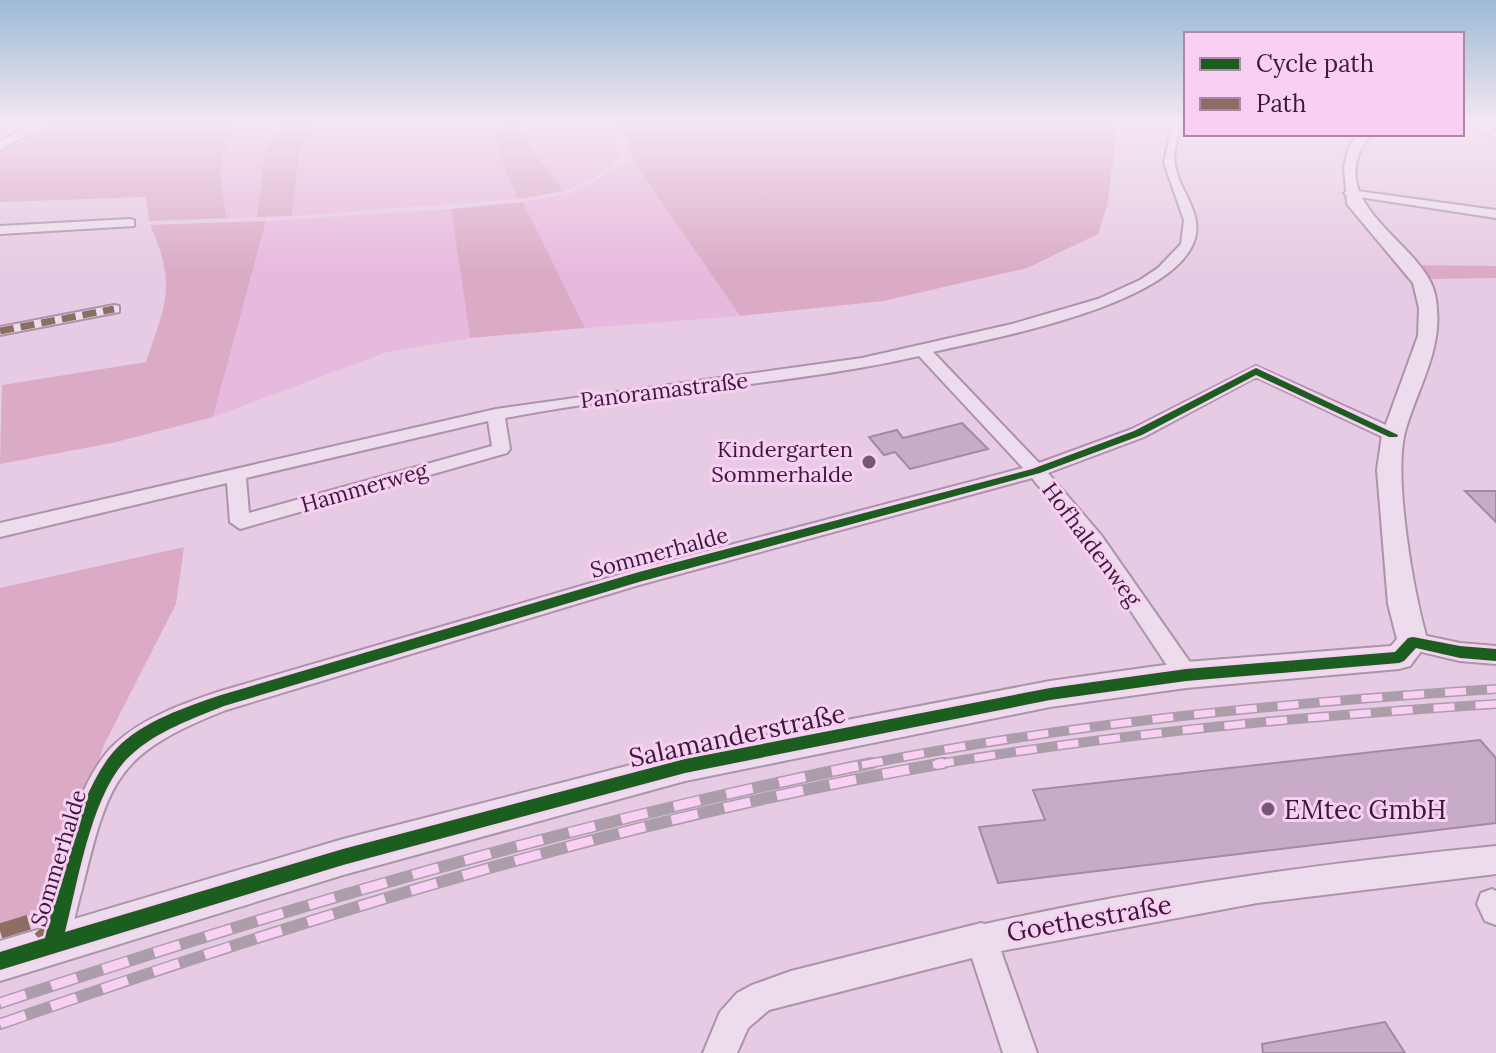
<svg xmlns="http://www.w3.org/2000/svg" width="1496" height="1053" viewBox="0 0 1496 1053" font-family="Lora,serif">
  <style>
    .farmland { fill: #e8b9de }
    .green { fill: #dbabc6 }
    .building { fill: #c8abc9; stroke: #a489a5; stroke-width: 2 }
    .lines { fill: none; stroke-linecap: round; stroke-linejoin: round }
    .minor-casing { stroke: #ab94aa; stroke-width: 4 }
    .tertiary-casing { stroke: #ab94aa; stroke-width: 4 }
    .minor { fill: #edddec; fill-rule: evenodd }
    .tertiary { fill: #edddec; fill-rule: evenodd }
    .rail-far1-casing { stroke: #ac9dab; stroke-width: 10 }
    .rail-casing { stroke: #ac9dab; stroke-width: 12 }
    .rail-far1 { stroke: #f9cff3; stroke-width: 7; stroke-dasharray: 21; stroke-linecap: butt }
    .rail { stroke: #f9cff3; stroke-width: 9; stroke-dasharray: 27; stroke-linecap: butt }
    .quiet-far1 { stroke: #8d6e63; stroke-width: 7; stroke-dasharray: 14 7; stroke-linecap: butt }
    .quiet { stroke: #8d6e63; stroke-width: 15; stroke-dasharray: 30 15; stroke-linecap: butt }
    .cycleway-casing { stroke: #f9cff3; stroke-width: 5 }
    .cycleway { fill: #1b5e20; fill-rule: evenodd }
    .poi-dot { fill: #755876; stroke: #f9cff3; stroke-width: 3 }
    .labels { text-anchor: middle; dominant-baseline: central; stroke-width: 6; stroke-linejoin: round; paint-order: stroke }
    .street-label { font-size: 22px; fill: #381b3b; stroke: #f9cff3 }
    .poi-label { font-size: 22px; fill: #381b3b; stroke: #f9cff3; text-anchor: end }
    .near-street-label { font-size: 26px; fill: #381b3b; stroke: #f9cff3 }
    .near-poi-label { font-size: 26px; fill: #381b3b; stroke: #f9cff3; text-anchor: start }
  </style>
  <rect width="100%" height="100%" fill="#e7cae3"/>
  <path class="farmland" d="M242 123H281L265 151 257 217 227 218 219 178 227 139Z
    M321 123H496L498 151 518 199 292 216 299 152Z
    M521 123H606L623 155 598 176 564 191 530 147Z
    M635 162 740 316 585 328 523 202 570 193 589 185 621 165Z
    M451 209 470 338 387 352 213 417 266 221Z"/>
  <path class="green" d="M56 123H242C214 153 219 180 227 218L149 221 146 197 0 202V153Z
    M281 123H321L299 152 292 216 257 217 265 151Z
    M496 123H521L530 147 564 191 518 199 498 151Z
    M611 123H1118L1107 206 1098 234 1027 268 883 301 740 316 633 160 627 142Z
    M523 202 585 328 470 338 451 209Z
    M266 221 213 417 112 443 0 464 2 385 146 362C166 304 177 284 150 225Z
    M1407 265 1496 266V278L1431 279 1425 290Z
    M184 547 176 604 104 745 46 910 0 924V588Z"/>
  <path class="building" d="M962 423 988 449 910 469 895 452 884 455 869 437 897 430 903 438Z
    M1465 491H1496V522Z
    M1480 740 1496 758V823L998 883 979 827 1045 820 1033 790Z
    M1385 1022 1405 1053H1263L1262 1044Z"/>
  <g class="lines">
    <defs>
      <path id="minor" d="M1173 123H1183C1178 136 1172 150 1175 165 1178 188 1200 209 1196 234 1184 304 993 338 933 352L1039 463 1132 429 1256 366 1399 431 1402 435 1399 439H1387L1256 377 1144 437 1048 473 1101 535 1194 668 1198 675 1194 682 1186 685 1178 682 1087 545 1032 478 639 585 226 710C117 753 109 778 82 889 76 910 72 933 64 954L53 958 42 954 38 943C53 887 73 781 116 743 144 717 185 703 221 691L639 569 1023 468 919 356C783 387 642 391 505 418L510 449 507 453 240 529 230 522 227 483 0 537V523L496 409 862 358 1012 324 1098 299 1140 280 1158 268 1181 244 1184 220 1164 163ZM488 421 492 446 249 513 246 478Z
        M1464 123H1478L1496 131V137Z
        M1350 190 1496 210V218L1346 195 1344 193Z
        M130 219 134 220V226L0 234V226Z
        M114 305 119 306V312L0 335V327Z
        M1413 633 1460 643 1496 646V664L1460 661 1405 648 1402 642 1405 636Z
        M1496 846V874L1257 903 1001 951 1037 1053H1003L972 958 769 1010 748 1028 737 1053H703L720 1012 737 993 752 985 791 971 981 923 985 924C1154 886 1324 863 1496 846Z
        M1492 889 1496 891V925L1485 921 1477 904 1481 893Z"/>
      <path id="tertiary" d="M33 123H49L0 150V141Z
        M1358 134H1371C1321 197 1405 234 1430 281 1434 288 1437 301 1437 310 1441 352 1416 392 1405 432 1393 478 1414 596 1428 642L1410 666 1399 669 1186 688 1050 707 685 781 343 875 0 981V941L343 839 685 751 1050 681 1186 662 1391 646 1397 639 1388 604 1377 470 1382 435 1418 336 1419 308 1413 283 1347 204 1344 167 1349 147Z"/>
    </defs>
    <use href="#minor" class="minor-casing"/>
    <use href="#tertiary" class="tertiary-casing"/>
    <use href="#minor" class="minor"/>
    <use href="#tertiary" class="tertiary"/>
    <defs>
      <path id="rail-far1" d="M862 765C1072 723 1283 703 1496 689
        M933 765C1119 733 1308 716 1496 704"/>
      <path id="rail" d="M0 1003C289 907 573 823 872 763
        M0 1024C308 917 623 819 944 763"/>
    </defs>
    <use href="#rail-far1" class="rail-far1-casing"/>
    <use href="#rail" class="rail-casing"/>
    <use href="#rail-far1" class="rail-far1"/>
    <use href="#rail" class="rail"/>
    <path class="quiet-far1" d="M0 331 114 309"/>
    <path class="quiet" d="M0 931 33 921 53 943"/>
    <defs>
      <path id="cycleway" d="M1256 368 1398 435 1397 437H1389L1256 375 1142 435 1040 473 639 582 224 706C192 719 157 731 131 755 92 789 78 882 65 932L343 849 685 759 1050 688 1186 669 1395 652 1408 638 1413 637 1460 646 1496 649V661L1460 658 1416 648 1404 661 1399 663 1186 681 1050 700 685 773 343 865 0 970V952L45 938C59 885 78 788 117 748 143 721 186 707 221 695L639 572 1032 469 1134 431Z"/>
    </defs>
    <use href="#cycleway" class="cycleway-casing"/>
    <use href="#cycleway" class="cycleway"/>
  </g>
  <linearGradient id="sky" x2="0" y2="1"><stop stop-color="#9cbbd4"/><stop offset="0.45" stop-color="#f4e7f2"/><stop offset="1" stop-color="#f4e7f2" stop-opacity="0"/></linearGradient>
  <rect width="1496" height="271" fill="url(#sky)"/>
  <g class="poi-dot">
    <circle cx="869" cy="462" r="8"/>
    <circle cx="1268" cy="809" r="8"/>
  </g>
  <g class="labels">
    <g class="street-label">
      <text transform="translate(664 390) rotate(-7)">Panoramastraße</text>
      <text transform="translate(364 487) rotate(-16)">Hammerweg</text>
      <text transform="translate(1092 544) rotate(53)">Hofhaldenweg</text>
      <text transform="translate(659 552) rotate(-15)">Sommerhalde</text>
      <text transform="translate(58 858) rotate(-73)">Sommerhalde</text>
    </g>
    <g class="poi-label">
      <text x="853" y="449">Kindergarten<tspan x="853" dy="25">Sommerhalde</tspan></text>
    </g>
    <g class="near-street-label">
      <text transform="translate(737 735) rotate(-12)">Salamanderstraße</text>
      <text transform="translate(1089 918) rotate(-10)">Goethestraße</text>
    </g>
    <g class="near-poi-label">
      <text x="1284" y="809">EMtec GmbH</text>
    </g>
  </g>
  <rect x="1184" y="32" width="280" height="104" fill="#f9cff3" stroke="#ac87a9" stroke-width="2"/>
  <rect x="1200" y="58" width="40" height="12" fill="#1b5e20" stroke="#ac87a9" stroke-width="2"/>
  <text x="1256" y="72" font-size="24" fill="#381b3b">Cycle path</text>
  <rect x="1200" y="98" width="40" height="12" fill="#8d6e63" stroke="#ac87a9" stroke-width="2"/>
  <text x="1256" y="112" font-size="24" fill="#381b3b">Path</text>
</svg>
